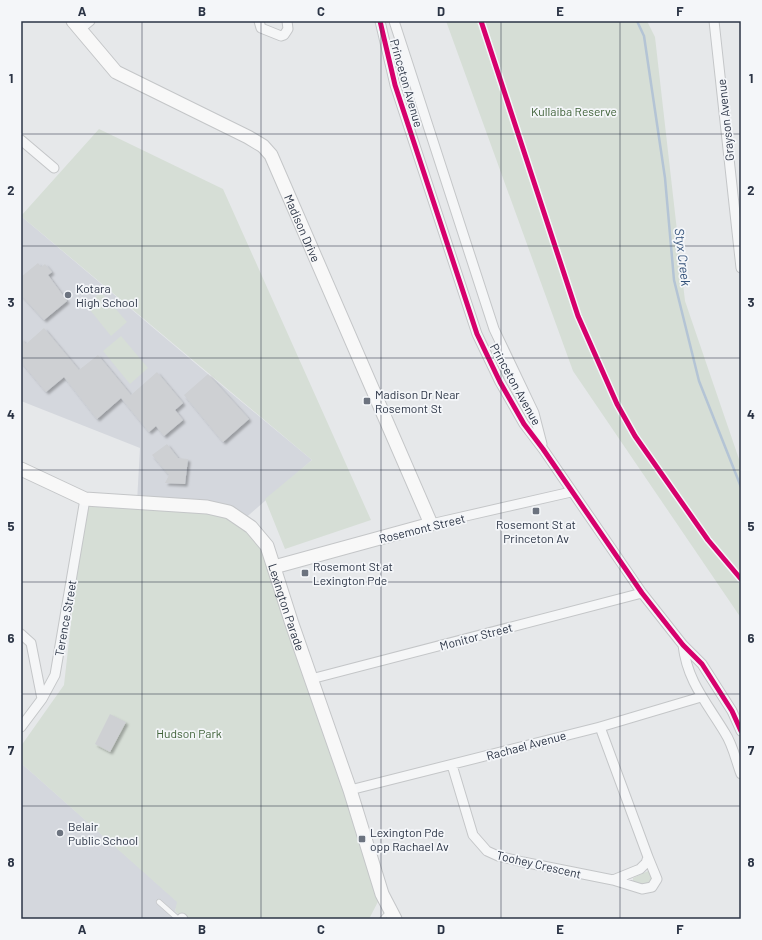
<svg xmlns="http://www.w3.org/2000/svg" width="762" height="940" viewBox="0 0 762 940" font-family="Barlow,sans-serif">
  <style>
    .built { fill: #d4d7dd }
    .green { fill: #d6ded6 }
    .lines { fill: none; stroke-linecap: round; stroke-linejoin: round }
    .stream { stroke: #b4c4d5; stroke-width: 2.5 }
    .building { fill: #ced0d3; filter: url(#shadow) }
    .lane-casing { stroke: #c4c6c8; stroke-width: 6 }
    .street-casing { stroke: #c4c6c8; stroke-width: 11 }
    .secondary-casing { stroke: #c4c6c8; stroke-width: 15 }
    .lane { stroke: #f5f6f7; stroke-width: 4.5 }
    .street { stroke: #f5f6f7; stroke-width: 9 }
    .secondary { stroke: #f8f8f8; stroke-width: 13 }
    .cycleway-casing { stroke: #f4f6f9; stroke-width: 8 }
    .cycleway { stroke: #d6006c; stroke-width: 5 }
    .grid { fill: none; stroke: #2b3445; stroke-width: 1; stroke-opacity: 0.55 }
    .poi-dot { fill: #6c737f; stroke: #f4f6f9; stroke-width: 1.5 }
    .labels { text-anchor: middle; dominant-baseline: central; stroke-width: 3.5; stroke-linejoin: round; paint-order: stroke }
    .street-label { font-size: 12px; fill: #2b3445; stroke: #f4f6f9 }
    .park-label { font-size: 12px; fill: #3f6138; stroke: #f4f6f9 }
    .poi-label { font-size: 12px; fill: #2b3445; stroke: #f4f6f9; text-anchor: start }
    .water-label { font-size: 13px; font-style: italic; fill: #34527a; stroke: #f4f6f9 }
    .neatline { fill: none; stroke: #2b3445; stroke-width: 1.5 }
    .grid-label { font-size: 13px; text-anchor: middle; font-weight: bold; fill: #2b3445 }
  </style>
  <defs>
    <filter id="shadow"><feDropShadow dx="2.5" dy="2.5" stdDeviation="1" flood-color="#0004"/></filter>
  </defs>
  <rect width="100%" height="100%" fill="#e6e8ea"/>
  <path class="built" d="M21 216 208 374 312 460 242 521 137 502 140 448 21 401Z
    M21 763 178 902 175 911 182 918 181 919H21Z"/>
  <path class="green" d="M446 21H647L655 37 685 301 741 465V618L573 371Z
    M99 129 223 189 371 520 285 549 265 499 312 460 21 216Z
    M101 292 127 322 111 336 86 305Z
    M121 336 148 368 130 384 103 351Z
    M85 499 229 512 267 546 382 894 369 919H183L175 911 177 902 21 763V746L64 685Z
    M648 871 652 873 653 878 648 884H637L633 882V878Z"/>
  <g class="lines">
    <path class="stream" d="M637 21 644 36 665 178 674 280 699 381 741 487"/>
  </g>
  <path class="building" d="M38 263 41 267 45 264 52 272 48 275 67 301 44 320 21 295V277Z
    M44 328 79 370 98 355 131 395 157 372 183 403 175 410 183 420 164 436 156 426 149 432 121 398 97 419 64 377 46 392 21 362V339L26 344Z
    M208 374 249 419 223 442 184 395Z
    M167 444 178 458 188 459 185 484 165 483 169 475 152 455Z
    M110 714 126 722 110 752 95 744Z"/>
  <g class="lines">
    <defs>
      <path id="lane" d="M159 902 177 918H182
        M382 919 389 912"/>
      <path id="street" d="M259 21 261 28 281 36 284 35 288 29 287 21
        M380 21 395 85 477 334 500 382 524 424 543 449 642 593 683 645 702 664 732 711 741 731
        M394 21 494 329 534 413 542 444
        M714 21 741 268
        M80 29 90 21
        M21 140 54 168
        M431 524 571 492
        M21 634 31 643 42 699
        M683 645C687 681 707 703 725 733 733 745 736 761 741 774
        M311 679 642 593
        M21 727 42 699 55 675 85 499
        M452 765 473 835 487 851 498 856 523 862 613 880 640 869 646 863 648 857 600 727
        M350 790 600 727 701 697
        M613 880 642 889 652 887 657 879 648 857
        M182 918 183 919"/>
      <g id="secondary">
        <path id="s1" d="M73 21 116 72 248 137 263 146 271 155 431 524 274 567"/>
        <path id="s2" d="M21 469 85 499 207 507 229 512 251 527 267 546 292 624 350 790 382 894 395 919"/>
      </g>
    </defs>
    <use href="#lane" class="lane-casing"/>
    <use href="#street" class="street-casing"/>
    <use href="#secondary" class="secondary-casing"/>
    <use href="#lane" class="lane"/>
    <use href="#street" class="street"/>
    <use href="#secondary" class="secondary"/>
    <defs>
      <path id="cycleway" d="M380 21 395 85 477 334 500 382 524 424 543 449 642 593 683 645 702 664 732 711 741 731
        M481 21 578 316 617 404 635 436 708 540 741 579"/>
    </defs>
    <use href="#cycleway" class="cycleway-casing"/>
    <use href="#cycleway" class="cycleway"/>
  </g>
  <path class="grid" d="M142 21V919M261 21V919M381 21V919M501 21V919M620 21V919M21 134H741M21 246H741M21 358H741M21 470H741M21 582H741M21 694H741M21 806H741"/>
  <g class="poi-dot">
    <circle cx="68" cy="295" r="4"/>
    <rect x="363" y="397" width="8" height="8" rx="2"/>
    <rect x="532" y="507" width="8" height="8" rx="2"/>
    <rect x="301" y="569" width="8" height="8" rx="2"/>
    <circle cx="60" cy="833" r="4"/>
    <rect x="358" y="835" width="8" height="8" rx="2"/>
  </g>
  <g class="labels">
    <g class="street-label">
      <text transform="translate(407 83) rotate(74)">Princeton Avenue</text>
      <text transform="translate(725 120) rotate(-96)">Grayson Avenue</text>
      <text stroke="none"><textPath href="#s1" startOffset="323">Madison Drive</textPath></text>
      <text transform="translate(516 384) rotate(61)">Princeton Avenue</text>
      <text transform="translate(422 528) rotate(-14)">Rosemont Street</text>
      <text stroke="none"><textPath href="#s2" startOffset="331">Lexington Parade</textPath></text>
      <text transform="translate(65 618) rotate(-80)">Terence Street</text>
      <text transform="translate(476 636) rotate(-15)">Monitor Street</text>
      <text transform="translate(526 745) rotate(-15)">Rachael Avenue</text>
      <text transform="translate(539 864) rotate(13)">Toohey Crescent</text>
    </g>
    <g class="park-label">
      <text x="574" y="111">Kullaiba Reserve</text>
      <text x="189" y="733">Hudson Park</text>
    </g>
    <g class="poi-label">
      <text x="76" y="288">Kotara<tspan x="76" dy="14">High School</tspan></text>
      <text x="375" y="394">Madison Dr Near<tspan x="375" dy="14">Rosemont St</tspan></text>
      <text x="536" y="524" text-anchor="middle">Rosemont St at<tspan x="536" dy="14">Princeton Av</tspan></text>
      <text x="313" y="566">Rosemont St at<tspan x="313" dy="14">Lexington Pde</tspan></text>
      <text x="68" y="826">Belair<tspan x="68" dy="14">Public School</tspan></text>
      <text x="370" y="832">Lexington Pde<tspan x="370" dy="14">opp Rachael Av</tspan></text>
    </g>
    <g class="water-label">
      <text transform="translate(683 257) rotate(83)">Styx Creek</text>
    </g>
  </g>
  <rect width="762" height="940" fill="none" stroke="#f4f6f9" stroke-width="44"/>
  <rect x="22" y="22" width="718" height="896" class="neatline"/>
  <g class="grid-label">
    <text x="82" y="16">A</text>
    <text x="202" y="16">B</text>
    <text x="321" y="16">C</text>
    <text x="441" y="16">D</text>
    <text x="560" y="16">E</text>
    <text x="680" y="16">F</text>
    <text x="11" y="83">1</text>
    <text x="751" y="83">1</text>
    <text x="11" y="195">2</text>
    <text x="751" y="195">2</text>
    <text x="11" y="307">3</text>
    <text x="751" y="307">3</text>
    <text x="11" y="419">4</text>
    <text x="751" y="419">4</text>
    <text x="11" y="531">5</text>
    <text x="751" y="531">5</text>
    <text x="11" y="643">6</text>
    <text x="751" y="643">6</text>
    <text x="11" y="755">7</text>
    <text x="751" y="755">7</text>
    <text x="11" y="867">8</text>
    <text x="751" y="867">8</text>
    <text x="82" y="934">A</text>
    <text x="202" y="934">B</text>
    <text x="321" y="934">C</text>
    <text x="441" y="934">D</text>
    <text x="560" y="934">E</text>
    <text x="680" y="934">F</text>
  </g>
</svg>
